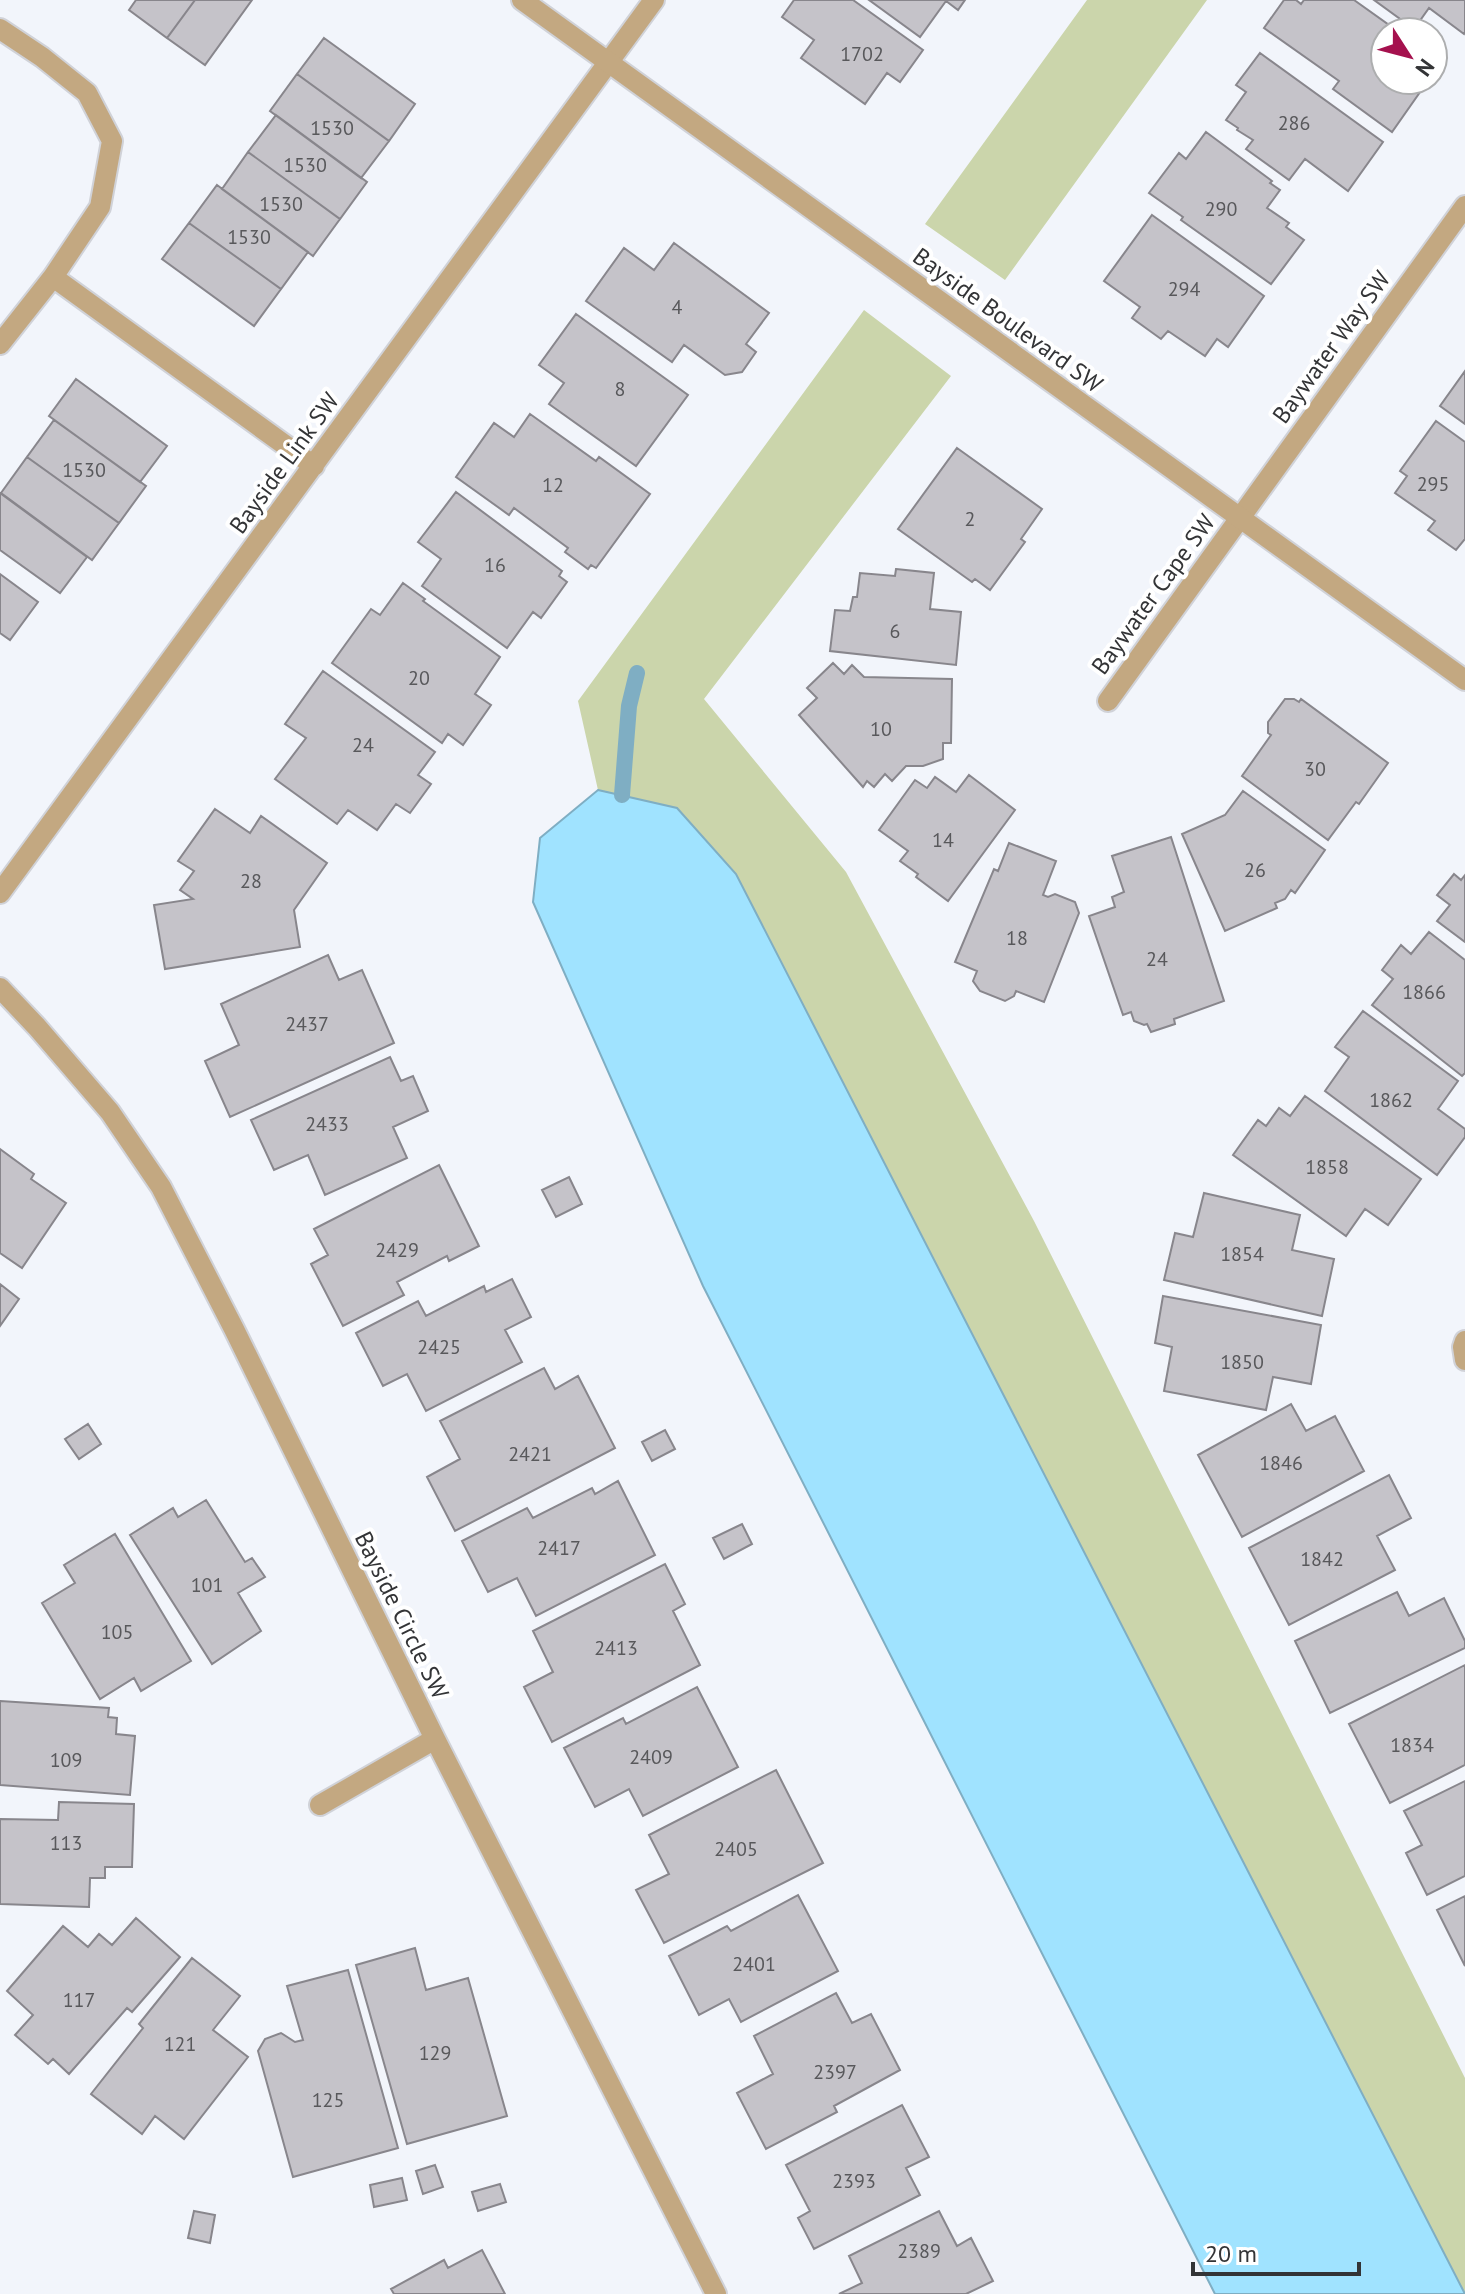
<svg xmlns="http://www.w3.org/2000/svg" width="1465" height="2294" viewBox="0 0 1465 2294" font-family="'PT Sans',sans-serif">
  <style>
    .green { fill: #cbd5ab }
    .water { fill: #a0e3ff; stroke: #7faec3; stroke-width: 2 }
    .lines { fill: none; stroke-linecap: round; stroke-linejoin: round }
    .stream { stroke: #7faec3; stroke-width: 16 }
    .building { fill: #c5c3c9; stroke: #88868c; stroke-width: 2 }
    .minor-casing { stroke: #d0d2d8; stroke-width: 24 }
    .tertiary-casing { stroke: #d0d2d8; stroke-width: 24 }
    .minor { stroke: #c3a881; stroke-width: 20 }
    .tertiary { stroke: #c3a881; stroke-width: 20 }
    .labels { text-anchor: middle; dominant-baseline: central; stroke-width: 8; stroke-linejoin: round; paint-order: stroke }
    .number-label { font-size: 20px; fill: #58585b }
    .street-label { font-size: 24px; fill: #333436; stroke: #fff }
  </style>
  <rect width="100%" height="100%" fill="#f2f5fb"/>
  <path class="green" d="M1087 0H1207L1005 280 925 224Z
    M864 310 951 376 704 699 846 872 1034 1221 1465 2078V2294L736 874 677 808 598 790 578 701Z"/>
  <path class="water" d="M598 790 677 808 736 874 1465 2294H1215L703 1286 533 902 540 838Z"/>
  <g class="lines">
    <path class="stream" d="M622 795 629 706 637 673"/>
  </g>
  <path class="building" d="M136 0H195L167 38 129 10Z
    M195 0H252L205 65 167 38Z
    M794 0H853L923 50 900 82 887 73 865 104 801 58 814 40 782 17Z
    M869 0H965L958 10 946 1 920 37Z
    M1284 0H1296L1301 4 1304 0H1354L1396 30 1394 32H1385V44L1380 51 1385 54V80H1418L1425 85 1392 132 1333 89 1339 81 1264 28Z
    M1374 0H1465V32L1464 34 1429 8 1414 29Z
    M324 38 415 104 389 141 297 74Z
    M1260 53 1383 142 1348 191 1305 159 1289 180 1246 149 1253 140 1237 130 1238 128 1226 120 1246 92 1236 85Z
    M297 74 389 141 361 178 270 111Z
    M276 115 367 182 340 219 248 152Z
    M1206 132 1272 181 1270 183 1280 190 1267 208 1289 223 1286 227 1304 240 1271 284 1181 220 1183 217 1149 193 1179 153 1186 159Z
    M248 152 340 219 313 256 222 189Z
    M217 185 308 252 281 289 189 223Z
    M1152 215 1264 296 1228 347 1217 339 1205 356 1168 331 1161 339 1132 318 1140 307 1104 281Z
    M189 223 281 289 254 326 162 259Z
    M674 243 769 313 746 344 756 352 742 372 725 375 684 345 672 362 586 301 624 248 654 270Z
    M576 314 688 395 636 466 549 404 564 383 539 365Z
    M1465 371V424L1440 406Z
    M76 379 167 446 140 482 49 416Z
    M530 414 596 461 599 457 650 494 596 568 591 565 588 569 565 552 568 548 514 508 509 515 456 477 494 423 514 437Z
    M54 420 146 486 119 523 27 457Z
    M1436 421 1465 442V539L1456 550 1428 530 1435 521 1395 493 1407 476 1400 471Z
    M957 448 1042 509 1021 539 1025 542 990 590 975 579 972 582 898 529Z
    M27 457 119 523 92 560 1 493Z
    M456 492 562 571 559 576 567 582 541 618 533 612 507 648 422 586 441 559 418 542Z
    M0 493 87 557 60 593 0 550Z
    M896 569 934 573 930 609 961 612 956 665 830 651 835 610 850 611 853 597H857L860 573 895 576Z
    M0 574 38 602 10 640 0 633Z
    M403 583 425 599 423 601 500 657 475 694 491 705 463 745 448 734 442 743 332 663 371 609 380 615Z
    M833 663 844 674 852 665 864 677 952 679 951 743H943V759L923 766H906L892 781 885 774 874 787 867 781 863 787 799 715 817 698 807 688Z
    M323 671 435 752 418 775 431 784 410 813 396 804 377 830 348 810 337 824 275 779 306 738 285 724Z
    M1285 699H1294L1299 702 1301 699 1388 763 1359 804 1356 802 1328 840 1242 776 1271 735 1268 733V722Z
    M969 775 1015 810 948 901 916 877 918 874 900 861 908 851 879 830 915 780 927 788 935 777 956 792Z
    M1243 791 1325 850 1295 893 1291 890 1285 899 1275 903 1277 908 1225 931 1182 834 1225 815Z
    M215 809 250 833 261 816 327 863 294 910 300 947 165 969 154 905 193 899 180 890 194 871 178 861Z
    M1171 837 1224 1001 1174 1019 1175 1024 1151 1032 1147 1024 1144 1025 1134 1021 1131 1012 1123 1015 1089 916 1115 907 1112 897 1124 892 1112 856Z
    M1009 843 1056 861 1043 895 1048 897 1055 894 1075 902 1079 913 1044 1002 1016 991 1014 996 1005 1001 980 991 973 981 977 971 955 962 994 869 998 871Z
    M1454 874 1461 880 1465 875V942L1437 921 1450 905 1437 895Z
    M1429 932 1465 960V1073L1462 1076 1372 1005 1393 979 1382 970 1401 945 1411 954Z
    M328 955 339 980 362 970 394 1043 230 1117 205 1061 239 1045 221 1004Z
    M1363 1011 1458 1081 1438 1109 1465 1129V1137L1437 1175 1325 1091 1349 1057 1335 1047Z
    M390 1057 401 1081 413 1076 428 1111 393 1127 407 1158 325 1195 308 1155 274 1170 251 1120Z
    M1305 1096 1421 1179 1388 1225 1365 1209 1346 1236 1233 1155 1258 1120 1266 1126 1279 1108 1290 1116Z
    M0 1149 34 1174 31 1179 66 1203 22 1268 0 1253Z
    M439 1165 479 1246 449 1261 447 1256 397 1282 404 1295 343 1326 311 1264 328 1255 314 1229Z
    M569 1177 582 1204 556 1217 542 1190Z
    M1204 1193 1300 1215 1292 1250 1334 1259 1322 1316 1164 1280 1175 1233 1193 1237Z
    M512 1279 531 1317 505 1330 522 1362 426 1411 407 1374 383 1386 356 1333 418 1301 426 1316 484 1286 486 1292Z
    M0 1284 19 1299 0 1326Z
    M1163 1296 1321 1325 1311 1384 1273 1377 1266 1410 1164 1391 1172 1347 1155 1343Z
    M544 1368 555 1389 578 1376 615 1448 455 1531 427 1477 460 1459 440 1421Z
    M1291 1404 1306 1431 1335 1416 1364 1471 1242 1537 1198 1455Z
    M88 1424 101 1444 79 1459 65 1439Z
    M665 1430 675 1449 652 1461 642 1442Z
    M1389 1475 1411 1518 1377 1536 1395 1570 1289 1625 1249 1548Z
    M618 1481 655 1555 536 1616 517 1578 488 1592 462 1541 527 1508 533 1518 592 1488 595 1494Z
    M206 1500 245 1562 252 1558 265 1577 238 1593 261 1631 212 1664 130 1535 173 1508 178 1517Z
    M742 1524 752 1544 724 1559 713 1538Z
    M115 1534 191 1661 141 1691 134 1678 100 1699 42 1603 75 1583 64 1565Z
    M665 1564 685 1604 673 1611 700 1665 552 1742 524 1687 553 1672 533 1631Z
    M1397 1592 1409 1616 1444 1598 1465 1641V1648L1330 1713 1295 1641Z
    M1465 1665V1765L1390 1803 1349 1724Z
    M697 1687 738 1767 643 1816 629 1789 595 1807 564 1748 623 1718 626 1724Z
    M0 1701 109 1708 108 1717 117 1718 116 1734 135 1736 130 1795 0 1785Z
    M776 1770 823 1863 664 1943 636 1890 669 1874 649 1835Z
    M1465 1781V1876L1427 1895 1406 1853 1422 1845 1404 1811Z
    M59 1802 134 1804 132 1867H105V1878H90L89 1907 0 1904V1819L58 1820Z
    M798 1895 838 1971 741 2022 729 1999 699 2015 669 1956 727 1926 731 1931Z
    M1465 1896V1966L1437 1910Z
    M136 1918 180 1957 132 2012 127 2008 69 2074 53 2059 48 2064 15 2035 33 2015 7 1991 63 1926 88 1947 99 1934 112 1945Z
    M415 1948 426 1990 468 1978 507 2116 407 2144 356 1965Z
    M192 1958 240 1996 213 2030 248 2057 184 2139 155 2116 142 2134 91 2094 143 2028 139 2024Z
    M348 1970 398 2148 293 2177 258 2051 265 2039 281 2033 295 2042 303 2040 287 1986Z
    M836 1993 852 2023 871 2014 900 2070 834 2106 837 2112 766 2149 737 2093 773 2074 754 2036Z
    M902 2105 929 2157 906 2168 920 2195 814 2249 798 2218 810 2211 786 2165Z
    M435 2165 443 2187 423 2194 416 2171Z
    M402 2178 407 2200 374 2207 370 2185Z
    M500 2184 506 2202 478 2211 472 2192Z
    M194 2211 215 2215 210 2243 188 2238Z
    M939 2211 957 2246 971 2238 993 2281 966 2294H839L862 2283 849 2256Z
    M482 2250 505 2294H394L391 2289 444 2260 448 2268Z"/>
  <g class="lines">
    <defs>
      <path id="minor" d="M0 29 42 57 87 93 112 141 100 207 53 277 0 344
        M53 277 314 466
        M1108 701 1465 206
        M0 893 654 0
        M0 988 37 1027 110 1112 161 1187 234 1329 435 1739 716 2294
        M1465 1341 1463 1347 1465 1360
        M320 1805 435 1739"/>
      <path id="tertiary" d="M522 0 1465 680"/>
    </defs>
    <use href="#minor" class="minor-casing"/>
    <use href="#tertiary" class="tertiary-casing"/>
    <use href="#minor" class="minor"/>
    <use href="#tertiary" class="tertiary"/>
  </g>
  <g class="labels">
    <g class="number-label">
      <text x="862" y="54">1702</text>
      <text x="1294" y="123">286</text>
      <text x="332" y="128">1530</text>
      <text x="305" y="165">1530</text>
      <text x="281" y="204">1530</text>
      <text x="1221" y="209">290</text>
      <text x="249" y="237">1530</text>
      <text x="1184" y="289">294</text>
      <text x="677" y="307">4</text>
      <text x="620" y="389">8</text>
      <text x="84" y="470">1530</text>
      <text x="1433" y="484">295</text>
      <text x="553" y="485">12</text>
      <text x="970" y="519">2</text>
      <text x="495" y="565">16</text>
      <text x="895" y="631">6</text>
      <text x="419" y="678">20</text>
      <text x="881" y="729">10</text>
      <text x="363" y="745">24</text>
      <text x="1315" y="769">30</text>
      <text x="943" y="840">14</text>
      <text x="1255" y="870">26</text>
      <text x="251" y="881">28</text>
      <text x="1017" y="938">18</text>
      <text x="1157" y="959">24</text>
      <text x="1424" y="992">1866</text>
      <text x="307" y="1024">2437</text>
      <text x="1391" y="1100">1862</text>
      <text x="327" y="1124">2433</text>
      <text x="1327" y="1167">1858</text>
      <text x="397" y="1250">2429</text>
      <text x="1242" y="1254">1854</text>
      <text x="439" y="1347">2425</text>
      <text x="1242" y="1362">1850</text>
      <text x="530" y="1454">2421</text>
      <text x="1281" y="1463">1846</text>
      <text x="559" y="1548">2417</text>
      <text x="1322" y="1559">1842</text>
      <text x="207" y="1585">101</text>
      <text x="117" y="1632">105</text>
      <text x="616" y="1648">2413</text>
      <text x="1412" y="1745">1834</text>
      <text x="651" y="1757">2409</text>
      <text x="66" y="1760">109</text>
      <text x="66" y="1843">113</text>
      <text x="736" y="1849">2405</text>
      <text x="754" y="1964">2401</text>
      <text x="79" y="2000">117</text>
      <text x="180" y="2044">121</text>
      <text x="435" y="2053">129</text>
      <text x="835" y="2072">2397</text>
      <text x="328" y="2100">125</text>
      <text x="854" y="2181">2393</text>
      <text x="919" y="2251">2389</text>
    </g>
    <g class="street-label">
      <text transform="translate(1008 320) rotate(36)">Bayside Boulevard SW</text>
      <text transform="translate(1331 347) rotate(-54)">Baywater Way SW</text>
      <text transform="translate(284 463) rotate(-54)">Bayside Link SW</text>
      <text transform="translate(1153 594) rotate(-54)">Baywater Cape SW</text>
      <text transform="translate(402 1615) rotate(64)">Bayside Circle SW</text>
    </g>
  </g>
  <g transform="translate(1409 56) rotate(126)"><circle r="38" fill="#ffffff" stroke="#adaeaf" stroke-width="2"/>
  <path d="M0-6L14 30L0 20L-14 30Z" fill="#a5114e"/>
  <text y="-12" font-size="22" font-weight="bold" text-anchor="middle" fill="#333436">N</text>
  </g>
  <path d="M1193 2262v12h166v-12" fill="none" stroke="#333436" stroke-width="4"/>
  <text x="1205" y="2262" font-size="24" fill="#333436" stroke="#ffffff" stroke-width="6" paint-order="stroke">20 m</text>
</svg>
